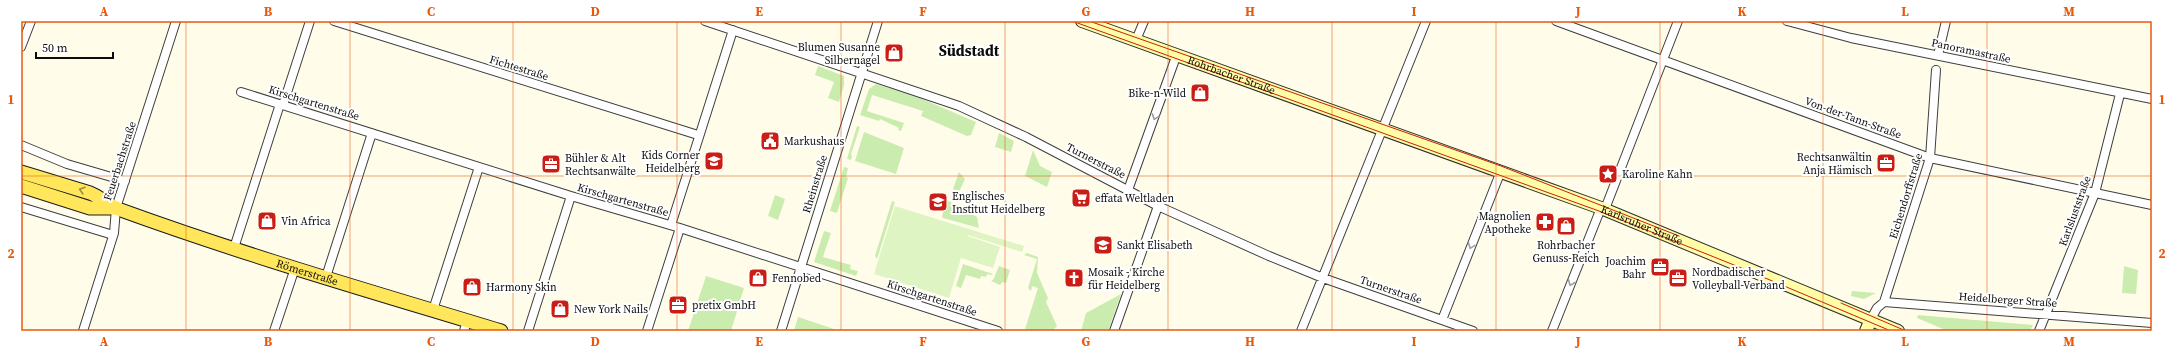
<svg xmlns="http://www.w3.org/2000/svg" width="2173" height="352" viewBox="0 0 2173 352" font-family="'Source Serif 4',serif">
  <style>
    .green { fill: #caedaf }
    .pitch { fill: #def4c2 }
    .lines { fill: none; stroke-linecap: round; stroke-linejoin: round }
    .street-casing { stroke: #3e3e3e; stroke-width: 10 }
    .secondary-casing { stroke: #2d2d2d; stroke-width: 14 }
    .primary-casing { stroke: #1c1c1c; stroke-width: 15 }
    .street { stroke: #fff; stroke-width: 8 }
    .secondary { stroke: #fffda5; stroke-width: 12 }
    .primary { stroke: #ffe65a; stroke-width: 13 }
    .tram { stroke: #c91d16; stroke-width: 1 }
    .oneway { stroke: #9d9d9d }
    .oneway2 { stroke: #9d8e3a }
    .grid { fill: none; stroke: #e8590c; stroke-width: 1; stroke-opacity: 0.55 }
    .labels { text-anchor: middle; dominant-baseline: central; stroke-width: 4; stroke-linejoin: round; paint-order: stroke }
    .poi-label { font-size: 11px; fill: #0b0b0b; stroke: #fff; text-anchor: start }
    .street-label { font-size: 11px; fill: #0b0b0b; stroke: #fff }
    .district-label { font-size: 15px; font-weight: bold; fill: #0b0b0b; stroke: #fff }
    .neatline { fill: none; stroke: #e8590c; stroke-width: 1.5 }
    .grid-label { font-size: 13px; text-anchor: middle; font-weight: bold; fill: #e8590c }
  </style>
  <rect width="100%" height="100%" fill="#fffdea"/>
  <path class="green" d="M818 66 844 76V85L839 102 828 98 834 82 815 75Z
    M876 84 913 95 976 122 971 135 967 136 921 116 923 111 872 95 867 111 904 123 901 131 898 130 899 128 880 119 879 121 860 115 869 89Z
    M857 126 860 127 851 154 852 156 851 160 847 159Z
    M864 132 904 148 896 174 855 161Z
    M999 133 1014 141 1011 152 995 147Z
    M1033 150 1040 166 1052 172 1047 187 1025 176Z
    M844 167 848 168 846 177 848 178 837 213 830 211Z
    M959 172 965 179 959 192 953 189Z
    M775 195 785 199 778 220 768 216Z
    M947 200 977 217 979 228 943 218 942 216Z
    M892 201 895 202 877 259 875 256Z
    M824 231 831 233 823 257 851 265 850 269 858 271 856 276 814 262Z
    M1027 253 1038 257 1037 273 1048 298 1046 302 1057 326 1053 330 1032 331 1025 329 1038 288 1032 286 1031 291 1028 288 1037 259 1024 255Z
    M963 264 993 274 992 275 987 274 986 277 981 276 980 279 966 275 961 288 956 286Z
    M999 266 1010 270 1006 283 1002 282 1000 285 991 281 993 280Z
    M2124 266 2138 270 2136 294 2122 293Z
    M706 276 744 288 731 331H688Z
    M1852 291 1876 293 1864 299 1851 296Z
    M1121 294 1108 331H1081L1086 313Z
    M1918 315 2033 325 2030 331H1942L1943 329 1917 318Z
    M798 317 840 331H794Z"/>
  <path class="pitch" d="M895 206 1024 246 1022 252 968 235V236L1000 247 993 268 961 258 949 298 874 274Z"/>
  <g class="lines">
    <defs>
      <path id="street" d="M334 21 698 135
        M705 21 959 106 1026 137 1158 206 1269 256 1323 278 1473 331
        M1556 21 1930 158 2152 205
        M1787 21 1851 38 2152 99
        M1136 40 1144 21
        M21 47 31 21
        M1938 55 1946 21
        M241 92 571 196 680 228 998 331
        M283 105 310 21
        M21 145 67 164 125 181
        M1128 190 1177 54
        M21 207 113 235
        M1605 209 1678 21
        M671 225 733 30
        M234 248 280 104
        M326 277 372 133
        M1884 302 1930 158 1936 70
        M433 310 479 167
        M1871 319 1877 308 1884 302 2152 323
        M1442 320 1501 171
        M83 331 114 233 116 208 176 21
        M274 331 295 268
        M464 331 467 321
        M528 331 571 196
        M647 331 680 228
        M781 331 878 21
        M1114 331 1158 206
        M1301 331 1426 21
        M1552 331 1601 208
        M2039 331 2095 193 2120 94"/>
      <g id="secondary">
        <path id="s1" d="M1082 21 1601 208 1898 331"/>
        <path d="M1866 331 1871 319"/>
      </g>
      <g id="primary">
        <path id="s2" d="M21 172 90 193C100 197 108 205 118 209 244 255 373 292 501 331"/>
        <path d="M21 186 90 208H116"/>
      </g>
    </defs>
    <use href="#street" class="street-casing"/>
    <use href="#secondary" class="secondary-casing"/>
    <use href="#primary" class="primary-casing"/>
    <use href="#street" class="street"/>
    <use href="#secondary" class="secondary"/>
    <use href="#primary" class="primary"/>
    <path class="tram" d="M1072 21 1599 211 1739 267 1891 331
      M1089 21 1501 166 1679 236
      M1841 303 1906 331"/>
  </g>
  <defs><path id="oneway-chevron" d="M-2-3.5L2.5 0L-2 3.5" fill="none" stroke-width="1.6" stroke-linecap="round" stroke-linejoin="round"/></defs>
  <g class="oneway">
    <use href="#oneway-chevron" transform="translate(1155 117) rotate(110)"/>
    <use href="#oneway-chevron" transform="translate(1471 246) rotate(111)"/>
    <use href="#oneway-chevron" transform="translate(1571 283) rotate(112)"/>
  </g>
  <use class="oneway2" href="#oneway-chevron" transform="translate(82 190) rotate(-163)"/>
  <path class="grid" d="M186 21V331M350 21V331M513 21V331M677 21V331M841 21V331M1005 21V331M1168 21V331M1332 21V331M1496 21V331M1660 21V331M1823 21V331M1987 21V331M21 176H2152"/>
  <defs>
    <symbol id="shop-square" viewBox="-11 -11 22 22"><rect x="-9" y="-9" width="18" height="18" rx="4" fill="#c91d16" stroke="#fff"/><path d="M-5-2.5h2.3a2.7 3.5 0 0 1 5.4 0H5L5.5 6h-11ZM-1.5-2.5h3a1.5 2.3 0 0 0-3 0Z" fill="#fff"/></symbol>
    <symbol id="civic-square" viewBox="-11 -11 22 22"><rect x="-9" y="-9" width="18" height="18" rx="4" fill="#c91d16" stroke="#fff"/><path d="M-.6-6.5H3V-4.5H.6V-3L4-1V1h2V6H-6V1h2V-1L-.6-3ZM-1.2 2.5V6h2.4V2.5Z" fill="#fff"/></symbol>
    <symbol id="school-square" viewBox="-11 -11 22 22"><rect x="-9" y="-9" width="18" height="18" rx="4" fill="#c91d16" stroke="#fff"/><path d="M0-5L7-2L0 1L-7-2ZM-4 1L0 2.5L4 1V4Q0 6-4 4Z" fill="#fff"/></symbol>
    <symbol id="office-square" viewBox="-11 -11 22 22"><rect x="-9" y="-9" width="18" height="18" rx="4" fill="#c91d16" stroke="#fff"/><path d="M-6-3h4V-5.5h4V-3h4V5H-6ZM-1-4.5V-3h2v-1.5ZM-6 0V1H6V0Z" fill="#fff"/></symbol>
    <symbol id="sight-square" viewBox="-11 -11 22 22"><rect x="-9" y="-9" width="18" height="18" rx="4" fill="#c91d16" stroke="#fff"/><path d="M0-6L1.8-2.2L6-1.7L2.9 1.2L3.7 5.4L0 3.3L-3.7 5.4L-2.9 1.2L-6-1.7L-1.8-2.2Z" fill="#fff"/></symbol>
    <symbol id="supermarket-square" viewBox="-11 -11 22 22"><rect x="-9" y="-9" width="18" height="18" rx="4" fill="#c91d16" stroke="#fff"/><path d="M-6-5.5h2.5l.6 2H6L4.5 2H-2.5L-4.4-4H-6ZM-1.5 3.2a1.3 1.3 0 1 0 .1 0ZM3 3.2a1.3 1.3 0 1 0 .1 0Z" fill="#fff"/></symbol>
    <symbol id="pharmacy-square" viewBox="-11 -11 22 22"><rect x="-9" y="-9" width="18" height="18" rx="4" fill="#c91d16" stroke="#fff"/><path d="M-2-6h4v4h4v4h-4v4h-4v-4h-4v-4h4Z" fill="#fff"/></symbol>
    <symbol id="church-square" viewBox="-11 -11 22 22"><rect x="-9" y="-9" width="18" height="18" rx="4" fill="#c91d16" stroke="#fff"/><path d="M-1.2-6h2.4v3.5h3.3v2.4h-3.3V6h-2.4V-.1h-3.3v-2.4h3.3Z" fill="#fff"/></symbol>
  </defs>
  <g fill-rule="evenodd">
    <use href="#shop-square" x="883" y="42" width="22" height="22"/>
    <use href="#shop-square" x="1189" y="82" width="22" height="22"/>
    <use href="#civic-square" x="759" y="130" width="22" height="22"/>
    <use href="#school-square" x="703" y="150" width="22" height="22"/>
    <use href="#office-square" x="1875" y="152" width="22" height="22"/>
    <use href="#office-square" x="540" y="153" width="22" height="22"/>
    <use href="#sight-square" x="1597" y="163" width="22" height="22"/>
    <use href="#supermarket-square" x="1070" y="187" width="22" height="22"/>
    <use href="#school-square" x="927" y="191" width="22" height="22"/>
    <use href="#shop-square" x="256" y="210" width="22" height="22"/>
    <use href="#pharmacy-square" x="1534" y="211" width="22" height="22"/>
    <use href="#shop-square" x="1555" y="215" width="22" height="22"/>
    <use href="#school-square" x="1092" y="234" width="22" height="22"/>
    <use href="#office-square" x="1649" y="256" width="22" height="22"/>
    <use href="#shop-square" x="747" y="267" width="22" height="22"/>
    <use href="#church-square" x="1063" y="267" width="22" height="22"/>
    <use href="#office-square" x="1667" y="267" width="22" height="22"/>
    <use href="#shop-square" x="461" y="276" width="22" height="22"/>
    <use href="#office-square" x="667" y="294" width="22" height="22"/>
    <use href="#shop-square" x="549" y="298" width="22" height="22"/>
  </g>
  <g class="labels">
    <g class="poi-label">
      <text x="880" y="47" text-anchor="end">Blumen Susanne<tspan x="880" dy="13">Silbernagel</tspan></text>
      <text x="1186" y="93" text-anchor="end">Bike-n-Wild</text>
      <text x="784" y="141">Markushaus</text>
      <text x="700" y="155" text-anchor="end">Kids Corner<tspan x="700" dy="13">Heidelberg</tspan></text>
      <text x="1872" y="157" text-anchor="end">Rechtsanwältin<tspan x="1872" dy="13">Anja Hämisch</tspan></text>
      <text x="565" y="158">Bühler &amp; Alt<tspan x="565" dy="13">Rechtsanwälte</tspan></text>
      <text x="1622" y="174">Karoline Kahn</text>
      <text x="952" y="196">Englisches<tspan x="952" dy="13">Institut Heidelberg</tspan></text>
      <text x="1095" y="198">effata Weltladen</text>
      <text x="1531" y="216" text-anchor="end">Magnolien<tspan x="1531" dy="13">Apotheke</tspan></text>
      <text x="281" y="221">Vin Africa</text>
      <text x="1117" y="245">Sankt Elisabeth</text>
      <text x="1566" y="245" text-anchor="middle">Rohrbacher<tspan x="1566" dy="13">Genuss-Reich</tspan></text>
      <text x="1646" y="261" text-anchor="end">Joachim<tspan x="1646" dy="13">Bahr</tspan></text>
      <text x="1088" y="272">Mosaik - Kirche<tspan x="1088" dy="13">für Heidelberg</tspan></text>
      <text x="1692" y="272">Nordbadischer<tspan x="1692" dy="13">Volleyball-Verband</tspan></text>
      <text x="772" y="278">Fennobed</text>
      <text x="486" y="287">Harmony Skin</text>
      <text x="692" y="305">pretix GmbH</text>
      <text x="574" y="309">New York Nails</text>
    </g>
    <g class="street-label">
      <text transform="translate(1971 51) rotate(12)">Panoramastraße</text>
      <text transform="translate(519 68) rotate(17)">Fichtestraße</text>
      <text stroke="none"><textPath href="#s1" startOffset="159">Rohrbacher Straße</textPath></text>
      <text transform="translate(314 103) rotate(17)">Kirschgartenstraße</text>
      <text transform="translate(1853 118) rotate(20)">Von-der-Tann-Straße</text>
      <text transform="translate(120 161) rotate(-72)">Feuerbachstraße</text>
      <text transform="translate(1096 161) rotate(27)">Turnerstraße</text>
      <text transform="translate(815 184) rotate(-73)">Rheinstraße</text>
      <text transform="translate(1906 196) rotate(-73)">Eichendorffstraße</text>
      <text transform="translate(623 200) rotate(16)">Kirschgartenstraße</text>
      <text transform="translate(2075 211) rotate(-70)">Karlsluststraße</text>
      <text stroke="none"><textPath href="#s1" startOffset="596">Karlsruher Straße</textPath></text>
      <text stroke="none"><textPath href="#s2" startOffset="304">Römerstraße</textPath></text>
      <text transform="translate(1391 290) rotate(19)">Turnerstraße</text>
      <text transform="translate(932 298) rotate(18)">Kirschgartenstraße</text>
      <text transform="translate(2008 300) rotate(4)">Heidelberger Straße</text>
    </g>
    <g class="district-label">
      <text x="969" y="50">Südstadt</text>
    </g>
  </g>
  <rect width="2173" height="352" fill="none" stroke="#ffffff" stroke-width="44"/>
  <path d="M36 52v6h77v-6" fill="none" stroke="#0b0b0b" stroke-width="2"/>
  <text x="42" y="52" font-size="12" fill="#0b0b0b" stroke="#ffffff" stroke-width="3" paint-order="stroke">50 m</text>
  <rect x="22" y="22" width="2129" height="308" class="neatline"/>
  <g class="grid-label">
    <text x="104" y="16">A</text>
    <text x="268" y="16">B</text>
    <text x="431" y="16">C</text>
    <text x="595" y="16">D</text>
    <text x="759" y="16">E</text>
    <text x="923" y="16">F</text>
    <text x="1086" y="16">G</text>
    <text x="1250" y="16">H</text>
    <text x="1414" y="16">I</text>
    <text x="1578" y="16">J</text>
    <text x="1742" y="16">K</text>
    <text x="1905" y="16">L</text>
    <text x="2069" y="16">M</text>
    <text x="11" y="104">1</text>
    <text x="2162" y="104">1</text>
    <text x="11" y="258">2</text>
    <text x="2162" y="258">2</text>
    <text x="104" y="346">A</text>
    <text x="268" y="346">B</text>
    <text x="431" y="346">C</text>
    <text x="595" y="346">D</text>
    <text x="759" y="346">E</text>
    <text x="923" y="346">F</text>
    <text x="1086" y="346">G</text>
    <text x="1250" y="346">H</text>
    <text x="1414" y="346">I</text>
    <text x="1578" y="346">J</text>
    <text x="1742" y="346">K</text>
    <text x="1905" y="346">L</text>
    <text x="2069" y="346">M</text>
  </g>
</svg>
